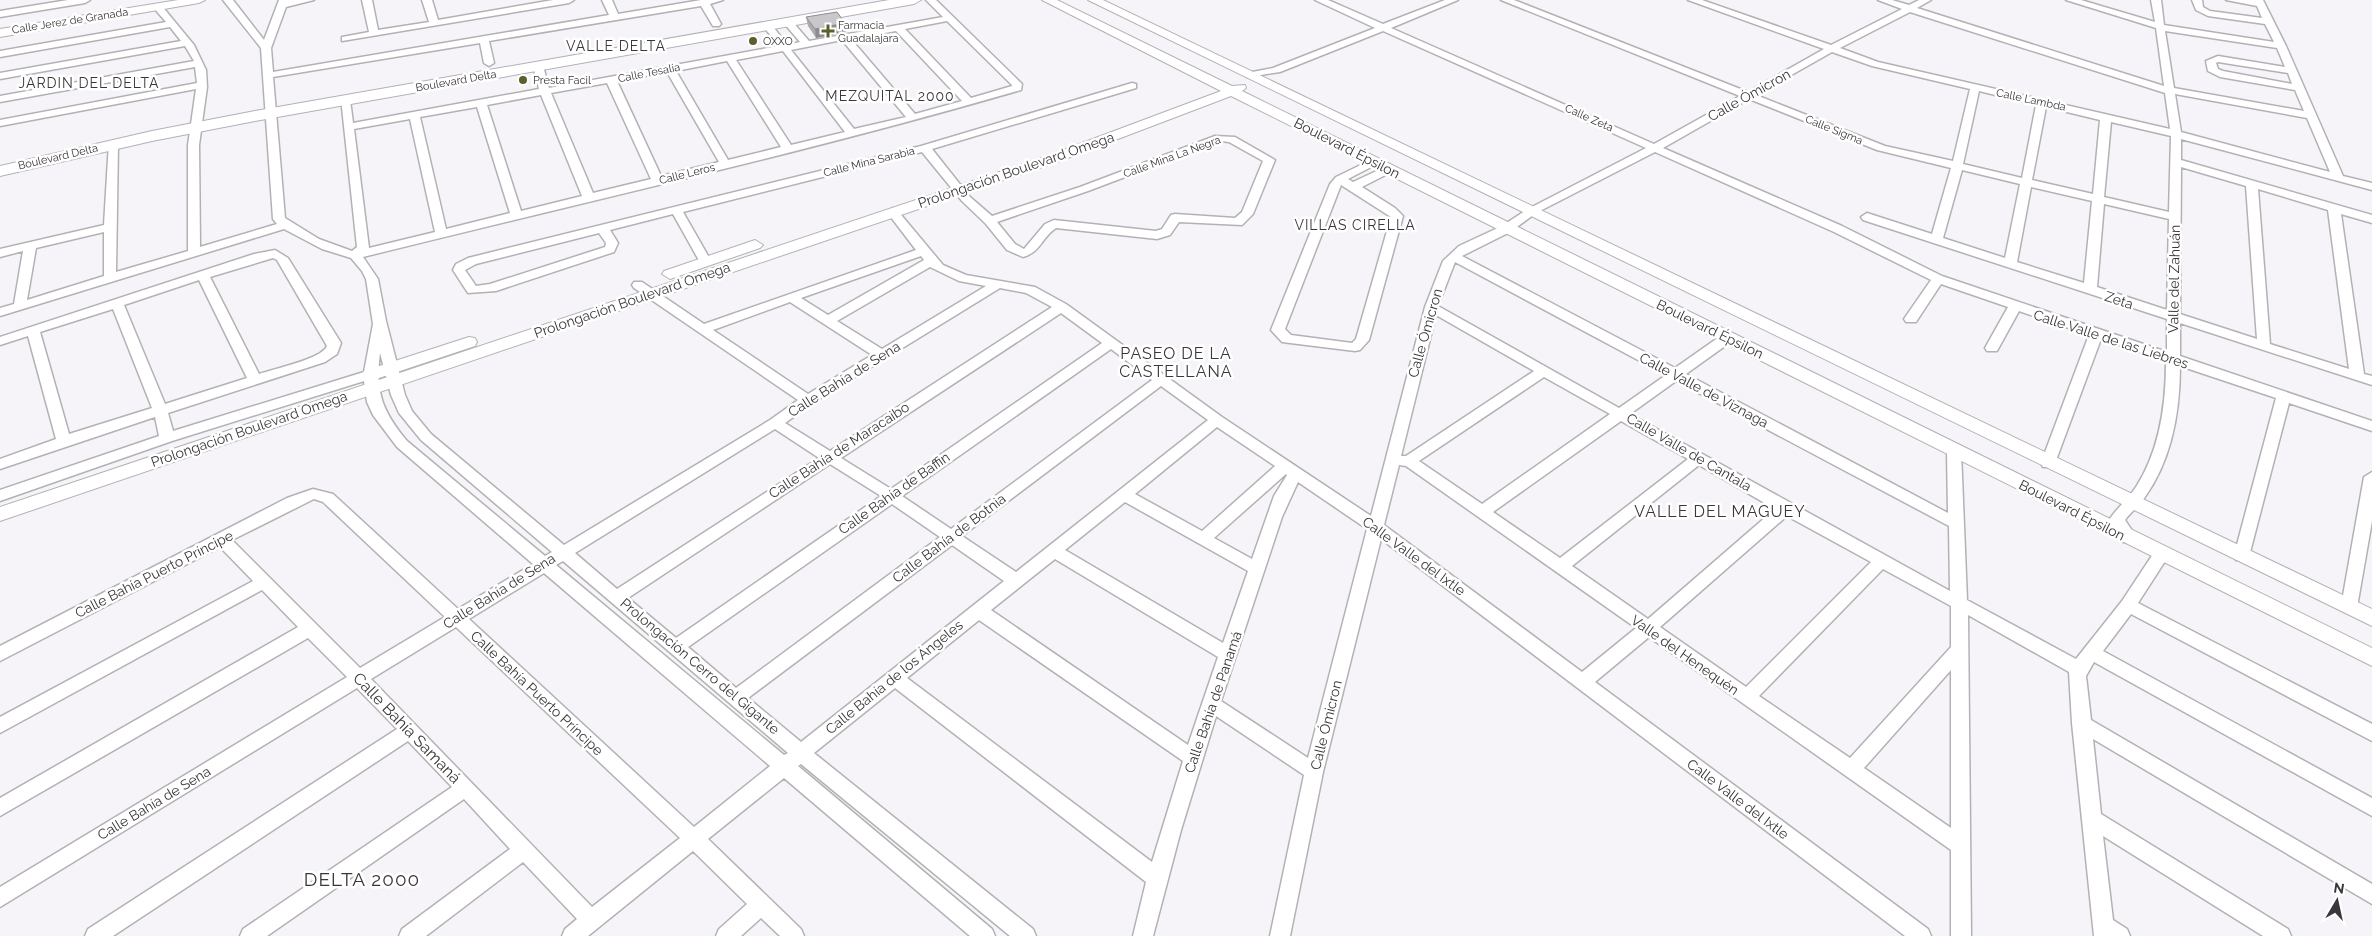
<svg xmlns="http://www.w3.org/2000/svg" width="2372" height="936" viewBox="0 0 2372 936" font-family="Raleway,sans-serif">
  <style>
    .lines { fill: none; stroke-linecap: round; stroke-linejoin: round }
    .minor-casing { stroke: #b4b1b5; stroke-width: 3 }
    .tertiary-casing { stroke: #b4b1b5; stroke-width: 2 }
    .primary-casing { stroke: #b4b1b5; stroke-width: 2 }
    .minor { fill: #fff; fill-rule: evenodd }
    .tertiary { fill: #fff; fill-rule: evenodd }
    .primary { fill: #fff; fill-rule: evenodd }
    .wall { fill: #adabaf }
    .shaded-wall { fill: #8d8b8e }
    .building { fill: #c9c7cb; stroke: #8d8b8e }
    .poi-dot { fill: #5c5e2b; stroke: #fff; stroke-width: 2 }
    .labels { text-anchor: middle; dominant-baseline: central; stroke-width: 5; stroke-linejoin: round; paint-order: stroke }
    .far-street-label { font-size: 11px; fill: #383739; stroke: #fff }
    .far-poi-label { font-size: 11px; fill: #383739; stroke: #fff; text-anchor: start }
    .far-quarter-label { font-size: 14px; letter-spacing: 1px; fill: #383739; stroke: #fff }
    .street-label { font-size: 14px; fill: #383739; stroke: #fff }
    .quarter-label { font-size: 16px; letter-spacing: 1px; fill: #383739; stroke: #fff }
    .near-street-label { font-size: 16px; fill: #383739; stroke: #fff }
    .near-quarter-label { font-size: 19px; letter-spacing: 1px; fill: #383739; stroke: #fff }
  </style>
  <rect width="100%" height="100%" fill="#f7f4f9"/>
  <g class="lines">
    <defs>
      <path id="minor" d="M68 0H90L85 3 0 17V11Z
        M223 0H233L264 40 279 0H314L286 7 271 48 273 72 609 15 602 0H612L618 14 701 0H723L710 4 721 24 719 26H713L701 6 489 41 494 63 489 66 484 63 480 43 273 77 285 218 319 239 352 251 357 247 341 98H349L350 100 353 123 539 89 533 66 538 63 543 66 549 88 779 46 763 26 768 23 771 24 787 45 800 42 783 22 788 19 791 20 809 41 943 17 926 0H936L1022 84 1021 90C805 153 583 202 363 257L378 279 386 321 405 395 412 411 431 434 564 545 770 420 798 400 634 288 632 285 634 282H642L704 324 916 250 887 212 893 208 897 210 943 265 966 275 1035 287 1066 304 1222 417 1371 516 1425 307 1443 261 1459 246 1502 226 1528 209 1646 148 1383 31 1280 72 1247 77V73L1273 68 1375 28 1315 0H1328L1383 24 1445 0H1458L1391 28 1654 144 1740 96 1501 0H1514L1748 92 1824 49 1688 0H1702L1831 45 1902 9 1878 0H1892L1909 5 1919 0H1931L1917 8 2164 86 2156 28 2066 0H2081L2155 22 2151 0H2161L2164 25 2274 42 2265 24 2208 16 2196 10 2192 0H2202L2203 7 2210 11 2262 18 2257 6 2226 0H2263L2286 46 2343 176 2372 183V190L2181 139V160L2372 215V223L2341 214 2364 374 2372 376V385L2180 323V356L2372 421V431L2289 403 2248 560H2236L2234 556 2276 398 2180 366C2180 411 2172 459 2145 497 2139 506 2131 512 2125 520L2137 538 2135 542H2123L2113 530 2109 520C2117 508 2128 499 2136 487 2160 450 2166 404 2166 361L2101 339 2055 463 2053 467H2043L2041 463 2089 335 2019 311 1997 351H1987L1985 348 2008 307 1941 284 1916 322H1906L1904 319 1931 280 1834 232 1655 152 1536 213 1510 232 1462 256 1675 368 1722 335H1732L1734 338 1732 341 1686 374 1948 513 1947 451 1954 446 1959 448 1961 451 1967 600 2076 659 2122 601 2155 551H2167L2169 555 2138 603 2372 724V741L2131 614 2103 651 2372 798V816L2094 662 2086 676 2091 720 2372 884V904L2093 739 2101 814 2288 929 2291 936H2263L2103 836 2113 920 2127 929 2130 936H2094L2072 723 2069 672 1968 615 1971 936H1951V850L1649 637 1595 682 1928 929 1931 936H1905L1381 539 1323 772 1290 936H1270L1304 775 1216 716 1181 830 1153 936H1133L1146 882 895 688 814 753 1033 929 1036 936H1010L801 764 798 766 992 929 995 936H970L784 778 708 839 801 929 804 936H780L761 918 741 936H716L719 929 747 904 693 851 588 936H562L565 929 577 919 523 862 426 936H399L402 929 510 849 464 799 267 936H240L243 929 452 787 408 741 113 936H85L88 929 397 729 357 688 0 907V887L347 677 308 638 0 816V798L298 627 262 590 0 733V717L253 581 220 547 0 661V646L287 498 313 489 333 494 458 609 533 564 397 447 373 415 367 402 364 381 172 441 0 501V490L159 436 155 417 0 469V459L56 439 28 336 0 345V337L254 254 275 250 288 258 341 343 337 354 325 362 168 413 173 431 364 372 373 324 366 279 362 271 351 258 322 249 284 229 0 316V308L14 304 23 251 0 257V249L104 225 109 142H117L118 144 116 272 188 251V145L196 89 0 126V120L197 83 195 67 0 102V96L194 61 185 46 0 79V73L181 41 170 27 0 57V51L166 22 153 7 161 5 194 45 206 70 207 87 199 145 200 247 277 224 273 219 261 48ZM1910 12 2165 93 2170 129 1878 62 1840 48ZM947 21 1012 85V86L971 98 905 29ZM896 31 962 101 915 114 851 39ZM2165 31 2277 48 2285 67 2218 56 2206 61 2208 71 2220 77 2295 90 2304 111 2174 88ZM842 40 906 117 854 129 791 50ZM783 51 845 132 791 145 736 60ZM1832 52 1872 66 1970 89 1953 161 1885 146 1756 95ZM727 61 781 147 728 160 676 71ZM2218 62 2288 73 2292 84 2223 71 2218 69 2216 63ZM667 72 719 162 661 176 617 81ZM607 83 651 179 593 193 551 93ZM1979 91 2036 105 2022 178 1963 164ZM2175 94 2307 118 2330 172 2181 132ZM541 95 582 196 521 211 487 105ZM1749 99 1877 150 1951 168 1932 234 1867 213 1861 217 1863 220 2167 319V352L1942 276 1842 226 1663 148ZM477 107 510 213 446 229 420 117ZM2046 107 2100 120 2093 194 2032 180ZM410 119 435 232 369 248 354 129ZM2111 122 2171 136 2169 212 2104 197ZM2181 167 2246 186 2257 339 2180 314ZM1962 170 2020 184 2005 258 1943 238ZM2031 187 2092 201 2084 283 2017 262ZM2258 189 2328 210 2349 369 2270 344ZM2104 204 2169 219 2167 310 2097 287ZM104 232V276L27 300 36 248ZM921 256 924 260 828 315 801 298ZM273 258 277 260 327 346C322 359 273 369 259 374L210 277ZM1455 262 1666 375 1619 408 1438 306ZM930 267 959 281 986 286 882 349 837 321ZM199 280 247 378 165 404 124 305ZM1000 288 1026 293 1052 307 830 451 785 423 813 403ZM790 302 872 355 808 394 713 330ZM113 309 152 408 69 434 40 332ZM1061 313 1102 343 891 489 841 458ZM1436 315 1534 371 1406 456H1401ZM1111 349 1152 380 951 529 902 496ZM380 353 391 395 399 413 421 440 552 552 545 556 407 441C382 411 375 392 380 353ZM1544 377 1610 414 1482 504 1419 461ZM1676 381 1949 526 1950 591 1630 414ZM1161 386 1208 420 1016 572 962 536ZM1621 421 1688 459 1560 558 1493 512ZM1217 427 1275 466 1202 531 1135 494ZM775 429 819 458 617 589 575 553ZM830 464 881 496 676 638 628 598ZM1399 465 1406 466 1636 628 1582 672 1384 525ZM1699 465 1775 509 1648 619 1572 566ZM1286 474 1287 475 1274 496 1252 559 1214 538ZM1298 482 1367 529 1308 758 1221 701 1282 517ZM314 499 323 502 445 617 360 668 232 540ZM1125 502 1248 571 1223 643 1065 550ZM892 504 940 537 736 688 688 647ZM1787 516 1871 562 1746 687 1660 627ZM952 545 1004 581 801 742 748 698ZM1055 559 1218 657 1188 745 991 610ZM563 561 788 753 784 755 556 565ZM1883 569 1951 606V647L1850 758 1759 696ZM544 573 770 766 694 827 469 619ZM979 620 1183 761 1152 862 907 678ZM456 627 680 838 592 907 371 679ZM1951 670V828L1864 768Z
        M362 0H372L378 30 429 22 422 0H432L438 20 553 0H574L569 3 342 41V37L369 32Z
        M1132 83 1136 84V88L932 149 970 197 992 216 1080 187 1215 136 1235 137 1275 160 1253 214 1242 225 1179 222 1170 235 1157 239 1056 228C1042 237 1041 252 1023 257L1007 250 986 224 962 201 922 152 683 212 711 261 709 264H701L673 214 610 230 618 243 614 252 496 291 468 293 453 270 456 264 468 258 921 146ZM1220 141 1229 142 1263 161 1242 212 1235 218 1175 214 1171 215 1162 229 1156 231 1054 220 1045 224 1024 249 1015 244 997 222 1088 191ZM599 233 606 243 605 247 490 284 476 286 465 270 476 264Z
        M1373 159 1379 162 1377 164 1348 179 1353 182 1385 167H1393V171L1362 187 1395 208 1403 216 1369 340 1360 350 1355 351 1282 342 1271 330 1330 184 1336 177ZM1341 185 1391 217 1356 339 1352 343 1291 335 1285 329Z
        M2372 472V521L2357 607 2355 611 2349 613 2343 611 2341 607 2364 477Z"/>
      <path id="tertiary" d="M178 0H205L199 3 0 37V29Z
        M1042 0H1057L1232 86 1245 85 1246 88 1242 91 2372 648V666L1231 96 1060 161 0 521V507L1050 155 1221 91Z
        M1088 0H1103L2372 609V626Z
        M755 240 763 245 760 248 676 277 670 279 662 274 664 271Z
        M469 337 475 338 477 342 475 346 376 379H364L361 375 364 371Z"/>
      <path id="primary" d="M889 0H921L914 4 255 121 152 141 0 176V166L152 131 255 111Z"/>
    </defs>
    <use href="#minor" class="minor-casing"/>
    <use href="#tertiary" class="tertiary-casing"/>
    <use href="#primary" class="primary-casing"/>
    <use href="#minor" class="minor"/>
    <use href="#tertiary" class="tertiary"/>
    <use href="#primary" class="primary"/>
  </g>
  <path class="wall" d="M806 17 846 32 816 38 808 26Z"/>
  <path class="shaded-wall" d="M845 23 846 32 816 38 815 29Z"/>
  <path class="building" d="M837 12 845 23 815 29 806 17Z"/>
  <g class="poi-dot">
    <path d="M825.5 23.5h5v5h5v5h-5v5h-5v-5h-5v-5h5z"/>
    <circle cx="753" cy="41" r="5"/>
    <circle cx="523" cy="80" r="5"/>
  </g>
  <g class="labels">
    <g class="far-street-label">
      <text transform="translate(70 21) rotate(-9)">Calle Jerez de Granada</text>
      <text transform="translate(649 73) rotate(-11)">Calle Tesalia</text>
      <text transform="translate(456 81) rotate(-10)">Boulevard Delta</text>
      <text transform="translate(2031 100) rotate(12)">Calle Lambda</text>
      <text transform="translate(1589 118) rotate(24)">Calle Zeta</text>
      <text transform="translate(1834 130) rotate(22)">Calle Sigma</text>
      <text transform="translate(58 157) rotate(-13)">Boulevard Delta</text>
      <text transform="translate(1172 157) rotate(-20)">Calle Mina La Negra</text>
      <text transform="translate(869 162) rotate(-14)">Calle Mina Sarabia</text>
      <text transform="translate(687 174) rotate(-14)">Calle Leros</text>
    </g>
    <g class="far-poi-label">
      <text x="838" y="25">Farmacia<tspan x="838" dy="13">Guadalajara</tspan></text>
      <text x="763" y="41">OXXO</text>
      <text x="533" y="80">Presta Facil</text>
    </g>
    <g class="far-quarter-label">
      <text x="616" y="46">VALLE DELTA</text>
      <text x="89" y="83">JARDIN DEL DELTA</text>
      <text x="890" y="96">MEZQUITAL 2000</text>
      <text x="1355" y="225">VILLAS CIRELLA</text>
    </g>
    <g class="street-label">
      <text transform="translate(1749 95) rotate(-29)">Calle Ómicron</text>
      <text transform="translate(1347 148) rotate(27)">Boulevard Épsilon</text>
      <text transform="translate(1016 170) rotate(-19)">Prolongación Boulevard Omega</text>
      <text transform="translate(2174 279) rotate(-89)">Valle del Zahuán</text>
      <text transform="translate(632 300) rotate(-19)">Prolongación Boulevard Omega</text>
      <text transform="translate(2119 300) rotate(18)">Zeta</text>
      <text transform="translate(1710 329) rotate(26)">Boulevard Épsilon</text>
      <text transform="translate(1425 333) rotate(-74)">Calle Ómicron</text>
      <text transform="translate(2111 339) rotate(18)">Calle Valle de las Liebres</text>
      <text transform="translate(844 379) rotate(-32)">Calle Bahía de Sena</text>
      <text transform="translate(1704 390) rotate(28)">Calle Valle de Viznaga</text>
      <text transform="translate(249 429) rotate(-19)">Prolongación Boulevard Omega</text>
      <text transform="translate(839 450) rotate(-33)">Calle Bahía de Maracaibo</text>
      <text transform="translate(1689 452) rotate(30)">Calle Valle de Cantala</text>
      <text transform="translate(894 493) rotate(-35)">Calle Bahía de Baffin</text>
      <text transform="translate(2072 510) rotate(27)">Boulevard Épsilon</text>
      <text transform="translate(949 538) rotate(-37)">Calle Bahía de Botnia</text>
      <text transform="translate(1414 556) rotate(36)">Calle Valle del Ixtle</text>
      <text transform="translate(154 574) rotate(-27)">Calle Bahía Puerto Príncipe</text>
      <text transform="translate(499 591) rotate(-32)">Calle Bahía de Sena</text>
      <text transform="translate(1685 655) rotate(35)">Valle del Henequén</text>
      <text transform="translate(700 666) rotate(40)">Prolongación Cerro del Gigante</text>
      <text transform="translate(894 677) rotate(-39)">Calle Bahía de los Ángeles</text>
      <text transform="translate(537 693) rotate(43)">Calle Bahía Puerto Príncipe</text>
      <text transform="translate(1213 702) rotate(-71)">Calle Bahía de Panamá</text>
      <text transform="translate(1326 725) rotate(-76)">Calle Ómicron</text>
      <text transform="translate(1738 799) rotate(37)">Calle Valle del Ixtle</text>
      <text transform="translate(154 803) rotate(-31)">Calle Bahía de Sena</text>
    </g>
    <g class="quarter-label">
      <text x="1176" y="353">PASEO DE LA<tspan x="1176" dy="18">CASTELLANA</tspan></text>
      <text x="1720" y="511">VALLE DEL MAGUEY</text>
    </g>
    <g class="near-street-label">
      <text transform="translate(407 728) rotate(46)">Calle Bahía Samaná</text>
    </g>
    <g class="near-quarter-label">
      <text x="362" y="879">DELTA 2000</text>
    </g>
  </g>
  <g transform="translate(2337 901) rotate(9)" stroke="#ffffff" stroke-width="4" paint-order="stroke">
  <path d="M0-4L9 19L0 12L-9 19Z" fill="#383739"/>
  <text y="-8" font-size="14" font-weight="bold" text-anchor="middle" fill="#383739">N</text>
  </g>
</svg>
